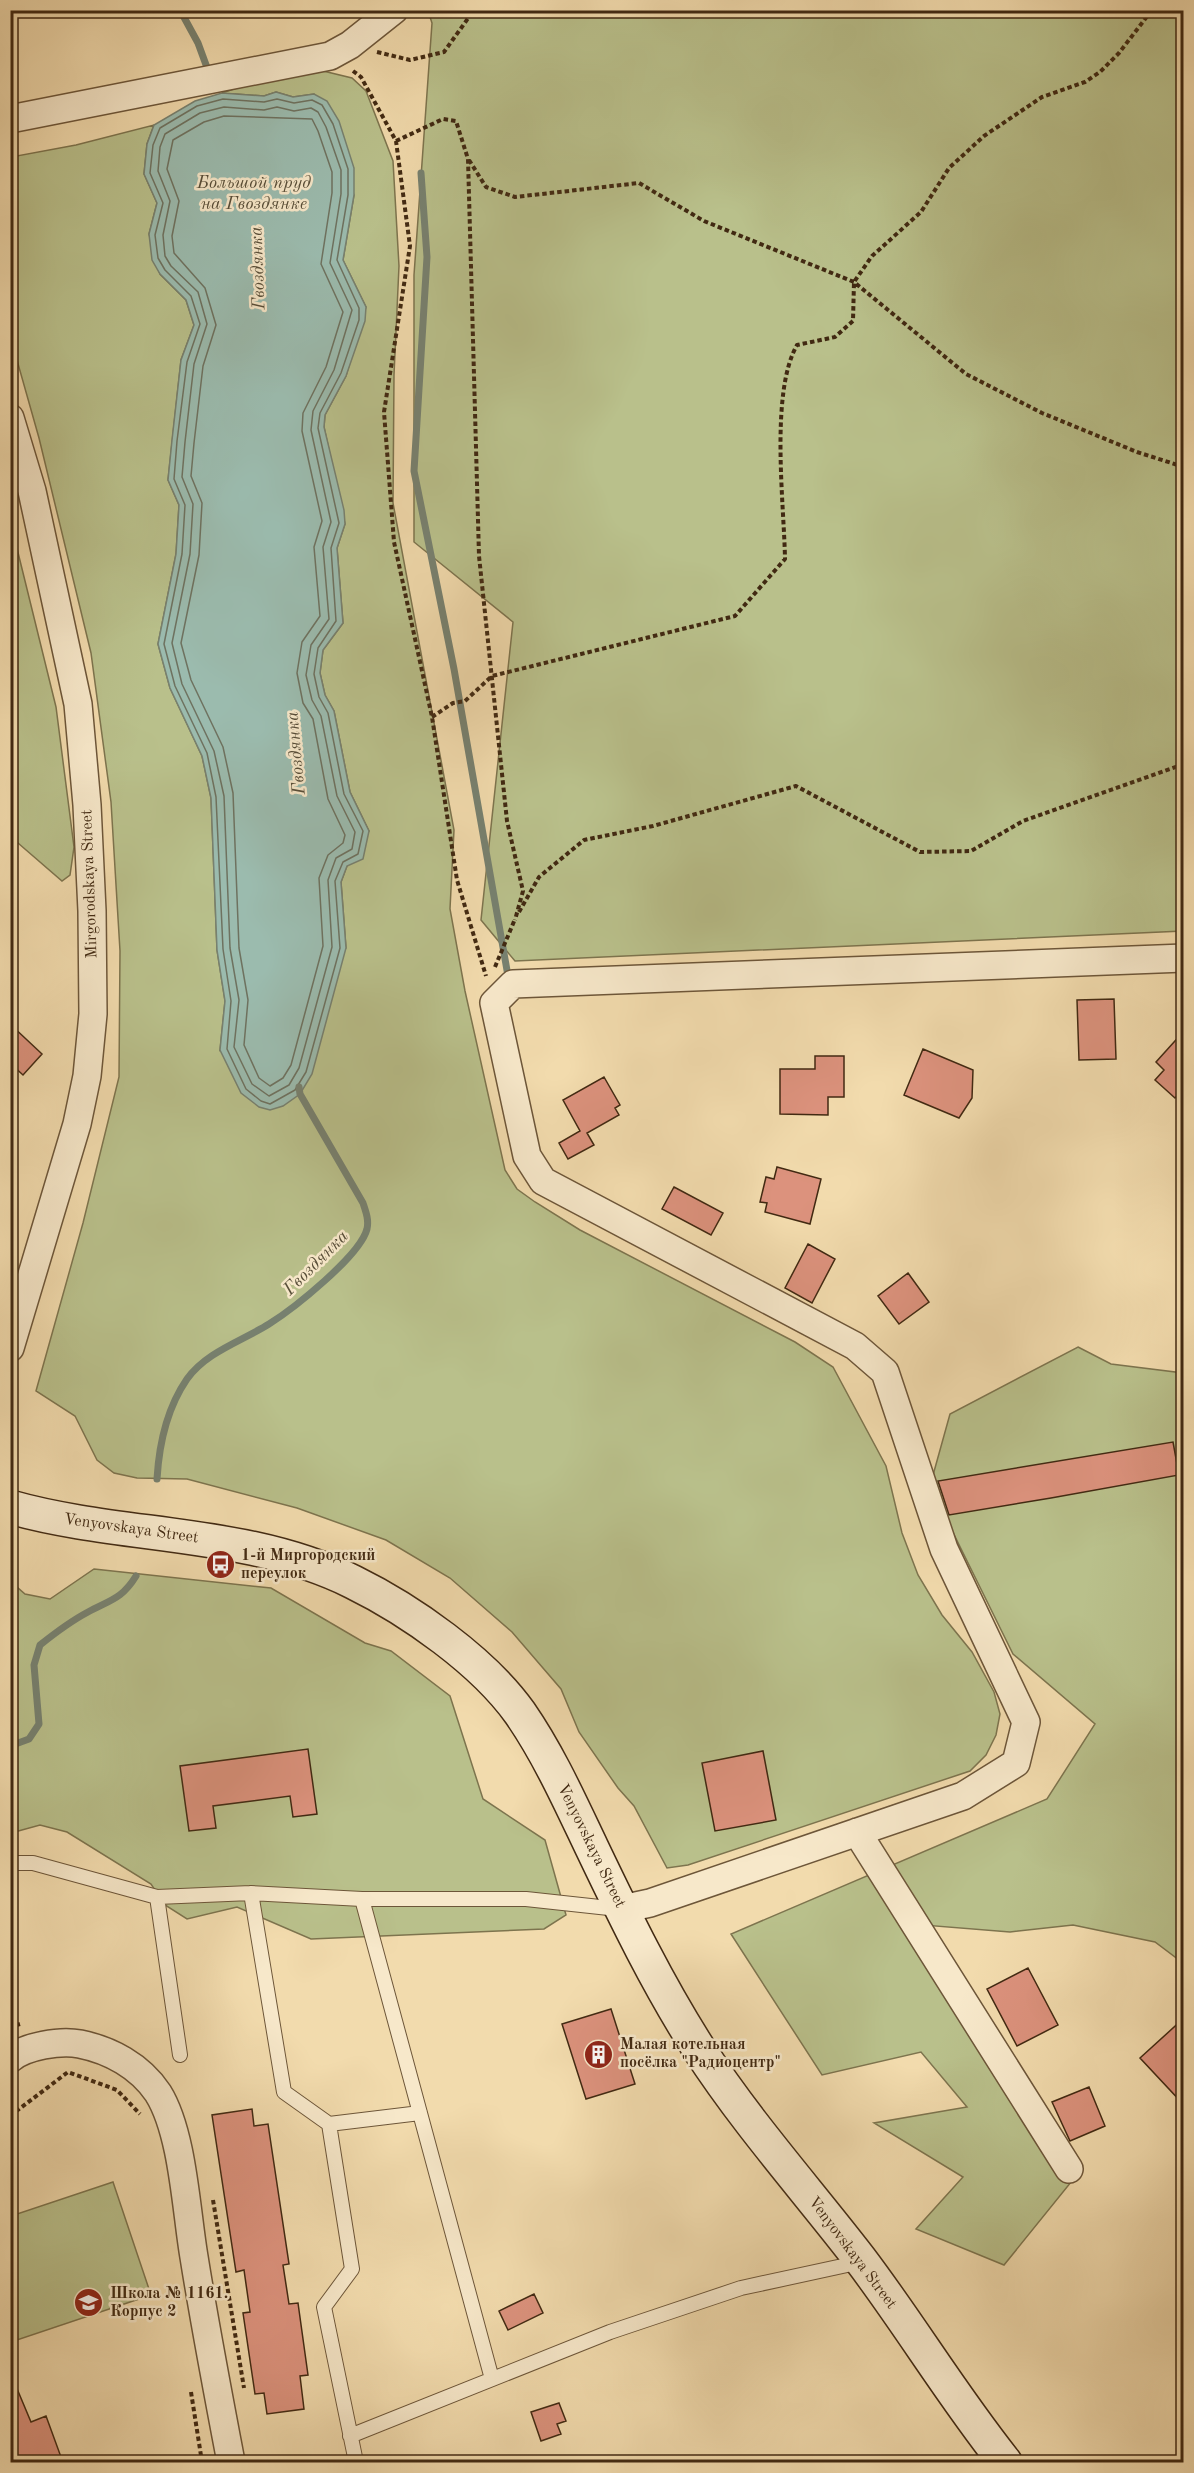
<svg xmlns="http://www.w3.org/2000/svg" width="1194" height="2473" viewBox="0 0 1194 2473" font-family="'Old Standard TT',serif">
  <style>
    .green { fill: #b9c08b; stroke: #7d744e; stroke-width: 1.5 }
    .water { fill: #9bbbae; stroke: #778170; stroke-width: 1.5 }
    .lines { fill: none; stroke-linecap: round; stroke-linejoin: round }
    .shore { stroke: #6e7260; stroke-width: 1.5 }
    .stream { stroke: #778170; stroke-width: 7 }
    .building { fill: #dc927d; stroke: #412912; stroke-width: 1.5 }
    .lane-casing { stroke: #6d5639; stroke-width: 16 }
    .street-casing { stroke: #6d5639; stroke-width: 30 }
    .secondary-casing { stroke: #412912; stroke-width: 36 }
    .path { stroke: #412912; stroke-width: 4; stroke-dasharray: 4.5 3; stroke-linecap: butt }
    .lane { stroke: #f7e8ca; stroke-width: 14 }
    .street { stroke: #f7e8ca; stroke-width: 27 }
    .secondary { stroke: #f7e8ca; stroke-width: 33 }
    .labels { text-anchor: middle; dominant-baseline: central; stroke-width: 5; stroke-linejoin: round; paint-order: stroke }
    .street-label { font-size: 16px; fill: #412912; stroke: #f7e8ca }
    .poi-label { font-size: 16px; font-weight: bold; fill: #412912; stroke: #f7e8ca; text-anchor: start }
    .water-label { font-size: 18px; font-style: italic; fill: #584e39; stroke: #f7e8ca }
  </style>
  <rect width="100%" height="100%" fill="#f2dbad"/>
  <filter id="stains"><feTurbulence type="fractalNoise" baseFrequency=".00333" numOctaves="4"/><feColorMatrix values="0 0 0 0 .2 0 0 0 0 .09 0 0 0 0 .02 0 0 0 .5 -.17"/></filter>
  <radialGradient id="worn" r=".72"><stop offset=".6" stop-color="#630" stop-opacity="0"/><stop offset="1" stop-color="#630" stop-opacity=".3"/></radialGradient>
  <path class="green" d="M428 11H1183V931L515 961 481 920 513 622 414 542V275L432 23Z
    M319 70 352 78 366 91 393 161 399 266 394 375 393 503 454 830 450 909 465 991 505 1170 517 1189 535 1202 580 1230 795 1342 833 1367 886 1466 902 1533 918 1575 942 1615 972 1652 994 1692 1000 1714 996 1735 986 1755 970 1771 688 1865 667 1868 634 1806 618 1788 579 1732 561 1689 512 1632 450 1578 386 1540 297 1508 187 1479 137 1478 114 1473 97 1460 75 1416 36 1391 83 1223 119 1077 120 951 111 802 91 653 39 438 11 339V157L76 145 154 125 147 144 144 174 157 203 149 234 160 274 186 300 194 325 181 360 168 480 179 505 176 554 158 644 170 688 202 756 211 798 217 950 225 1001 220 1050 346 948 341 882 347 866 369 831 350 792 334 711 325 695 320 673 323 650 343 623 337 548 345 524 324 427 325 415 346 376 366 307 343 260 354 195 314 94 293 97 276 92 264 96 222 93 263 79Z
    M11 524 56 707 74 847 70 875 62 881 11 837Z
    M1078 1347 1111 1364 1183 1373V1963L1155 1942 1073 1925 1010 1932 924 1925 1080 2171 1004 2265 916 2229 963 2177 874 2123 967 2107 921 2052 822 2075 731 1934 1047 1799 1095 1724 1013 1654 930 1486 950 1414Z
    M94 1569 271 1588 365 1643 391 1651 450 1696 483 1799 545 1840 566 1915 544 1929 311 1939 237 1907 187 1919 165 1905 151 1884 67 1832 40 1825 11 1833 10 1581 25 1594 50 1599Z
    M113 2182 151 2295 11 2342V2216Z"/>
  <path class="water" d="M276 92 293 97 314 94 327 101 339 121 354 168V195L343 260 366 307 365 321 346 376 325 415 324 427 344 510 345 524 337 548 343 623 323 650 320 673 325 695 334 711 350 792 369 831 363 859 347 866 341 882 346 948 312 1074 300 1094 283 1106 270 1110 259 1107 241 1093 220 1050 225 1001 217 950 211 798 202 756 170 688 158 644 176 554 179 505 168 480 172 440 181 360 194 325 186 300 160 274 152 260 149 234 157 203 144 174 147 144 154 125 195 101 222 93 264 96Z"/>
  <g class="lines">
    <path class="shore" d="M223 99 264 102 277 99 294 103 312 100 322 105 333 124 348 169V195L337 260 359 308V320L341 373 320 413 318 428 339 523 331 548 336 621 318 648 314 674 319 697 328 713 344 794 363 831 358 854 343 862 335 881 340 948 306 1072 295 1090 270 1104 261 1101 246 1089 227 1049 231 1001 223 949 216 797 207 753 175 686 164 644 182 554 185 505 174 479 177 441 187 362 200 324 191 296 165 270 158 258 155 235 163 203 150 173 153 145 160 128 197 106Z
      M224 107 264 110 277 107 294 111 311 108 318 112 326 127 341 170V194L330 263 352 310 334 370 313 411 311 430 331 522 323 547 329 619 311 645 306 675 312 700 321 716 337 796 355 832 352 849 336 858 328 880 332 947 299 1068 289 1085 269 1096 252 1084 234 1047 239 1000 230 948 224 796 214 751 182 684 172 643 190 554 193 504 182 477 185 442 194 364 207 324 198 292 171 266 165 256 163 235 170 201 158 171 160 147 165 134 200 113Z
      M224 116 312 119 318 131 332 172V193L321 264 343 312 326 367 303 413 302 431 322 521 314 547 320 616 302 642 297 673 303 703 313 719 328 799 345 835 343 843 328 855 319 878 323 946 291 1065 283 1078 270 1086 259 1078 244 1045 248 1000 239 948 233 793 223 747 191 680 181 643 199 555 202 503 191 476 194 443 203 366 216 325 205 288 174 253 172 236 179 201 167 169 173 140 204 122Z"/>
    <path class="stream" d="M180 10 198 43 209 73
      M421 173 427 257 414 471 454 669 508 976
      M157 1479C159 1445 167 1408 187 1379 206 1352 242 1341 269 1324 293 1309 360 1256 367 1229 369 1220 366 1212 363 1203L300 1094 299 1087
      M10 1746 29 1739 39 1724 34 1665 40 1645C55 1633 71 1621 88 1612 110 1600 122 1599 136 1576"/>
  </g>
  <path class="building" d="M1114 999 1116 1059 1079 1060 1077 1000Z
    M10 1024 42 1054 23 1075 10 1063Z
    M1184 1031V1089L1175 1098 1155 1080 1164 1070 1156 1062Z
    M923 1049 973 1070 972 1098 959 1118 904 1095Z
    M815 1056H844V1097H828V1115L780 1114V1069H815Z
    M604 1077 620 1105 615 1108 619 1115 587 1133 594 1145 568 1159 559 1143 580 1131 563 1100Z
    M777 1167 821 1179 810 1224 765 1212 767 1203 760 1202 766 1177 774 1179Z
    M674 1187 723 1213 711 1235 662 1209Z
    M808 1244 835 1259 812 1303 785 1288Z
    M908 1273 929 1302 899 1324 878 1296Z
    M1173 1442 1179 1475 1051 1498 949 1515 938 1481Z
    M308 1749 317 1814 293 1817 290 1796 213 1806 216 1828 189 1831 180 1766Z
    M763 1751 776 1820 715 1831 702 1763Z
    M1028 1968 1058 2025 1017 2046 987 1989Z
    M611 2009 635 2084 586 2099 562 2024Z
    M1184 2018V2105L1140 2058Z
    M1089 2087 1105 2126 1070 2141 1052 2102Z
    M252 2109 254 2126 268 2124 289 2264 283 2265 289 2304 298 2303 308 2375 300 2376 304 2409 267 2414 264 2393 255 2394 243 2313 250 2312 244 2270 236 2272 212 2115Z
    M534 2294 543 2313 508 2330 499 2311Z
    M10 2372 31 2422 46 2416 61 2457 47 2463H10Z
    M559 2403 566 2421 557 2424 561 2434 541 2441 531 2412Z"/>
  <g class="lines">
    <defs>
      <path id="lane" d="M10 1863H33L157 1897 251 1893 362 1899H526L618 1909
        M251 1893 284 2092 329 2124 352 2269 324 2307 356 2462
        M157 1897 180 2055
        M362 1899 492 2379
        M329 2124 420 2113
        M350 2436 610 2332 741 2288 861 2262"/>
      <path id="street" d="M10 119 330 56 350 45 394 10
        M10 418 32 491 78 704 87 805 92 911 93 1014 87 1076 77 1124 10 1348
        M857 1832 1069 2169
        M622 1909 650 1903 963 1796 1016 1763 1026 1722 944 1549 885 1372 855 1346 543 1181 527 1156 494 1003 513 984 1184 958
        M10 2059C25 2046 61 2040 80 2044 110 2050 140 2066 158 2093 183 2133 186 2210 194 2257 205 2326 218 2394 231 2462"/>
      <path id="secondary" d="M10 1507C123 1539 246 1529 353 1582 410 1610 483 1661 520 1713 549 1755 570 1802 592 1848 625 1917 658 1985 699 2049 747 2123 806 2189 860 2259 910 2325 953 2397 1005 2462"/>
    </defs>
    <use href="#lane" class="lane-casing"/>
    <use href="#street" class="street-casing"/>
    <use href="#secondary" class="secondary-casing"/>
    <path class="path" d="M377 52 410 60 444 52 474 10
      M353 71 361 77 396 141 410 246 384 412 394 542 432 717 457 880 486 976
      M396 141 443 119 456 121 468 159 479 556 507 821 523 891 515 920
      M469 160 486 187 515 197 639 183 704 221 854 282 966 374 1042 413 1137 452 1184 467
      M432 717 453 703 465 701 492 676 735 616 785 559C784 502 770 393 797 345L835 337 853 321 854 282 872 256 921 212 949 168 984 136 1042 97 1085 82 1100 72 1119 53 1152 10
      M519 912 539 877 584 840 653 826 796 786 920 852 971 851 1023 821 1184 764
      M495 967 515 919
      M10 2027 20 2024
      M10 2116 68 2072 117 2090 140 2114
      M213 2200 244 2388
      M191 2392 202 2462"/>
    <use href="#lane" class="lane"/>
    <use href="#street" class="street"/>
    <use href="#secondary" class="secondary"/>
  </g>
  <defs>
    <symbol id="bus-disc" viewBox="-11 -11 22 22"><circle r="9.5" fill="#8f2418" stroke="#f7e8ca"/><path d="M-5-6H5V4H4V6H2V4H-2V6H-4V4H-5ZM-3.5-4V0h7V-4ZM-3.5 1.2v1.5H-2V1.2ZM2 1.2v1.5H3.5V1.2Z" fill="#fff"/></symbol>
    <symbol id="building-disc" viewBox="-11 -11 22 22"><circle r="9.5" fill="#8f2418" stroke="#f7e8ca"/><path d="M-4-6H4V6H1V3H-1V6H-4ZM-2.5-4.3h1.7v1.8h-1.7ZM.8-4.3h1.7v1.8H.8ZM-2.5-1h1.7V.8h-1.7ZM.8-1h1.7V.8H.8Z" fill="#fff"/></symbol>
    <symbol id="school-disc" viewBox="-11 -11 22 22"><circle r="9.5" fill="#8f2418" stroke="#f7e8ca"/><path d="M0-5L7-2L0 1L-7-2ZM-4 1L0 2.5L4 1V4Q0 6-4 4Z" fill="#fff"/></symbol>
  </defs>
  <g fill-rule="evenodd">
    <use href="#bus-disc" x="204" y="1548" width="33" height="33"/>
    <use href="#building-disc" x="582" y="2038" width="33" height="33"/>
    <use href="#school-disc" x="72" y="2286" width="33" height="33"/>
  </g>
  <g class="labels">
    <g class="street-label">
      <text transform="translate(90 884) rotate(-92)">Mirgorodskaya Street</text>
      <text transform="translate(131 1529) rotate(8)">Venyovskaya Street</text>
      <text transform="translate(591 1846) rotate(64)">Venyovskaya Street</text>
      <text transform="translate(852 2253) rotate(53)">Venyovskaya Street</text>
    </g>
    <g class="poi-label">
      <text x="241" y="1556">1-й Миргородский<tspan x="241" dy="18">переулок</tspan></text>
      <text x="620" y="2045">Малая котельная<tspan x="620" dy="18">посёлка "Радиоцентр"</tspan></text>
      <text x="110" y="2294">Школа № 1161.<tspan x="110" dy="18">Корпус 2</tspan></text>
    </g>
    <g class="water-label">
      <text x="254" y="183">Большой пруд<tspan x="254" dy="21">на Гвоздянке</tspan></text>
      <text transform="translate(258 268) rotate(-92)">Гвоздянка</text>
      <text transform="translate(296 753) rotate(-95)">Гвоздянка</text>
      <text transform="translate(316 1263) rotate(-45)">Гвоздянка</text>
    </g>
  </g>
  <rect width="1194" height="2473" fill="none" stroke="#f2dbad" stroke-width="36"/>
  <rect x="12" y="12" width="1170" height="2449" fill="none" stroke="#412912" stroke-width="3"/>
  <rect x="18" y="18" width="1158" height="2437" fill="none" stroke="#412912" stroke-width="1.5"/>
  <rect width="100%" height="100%" filter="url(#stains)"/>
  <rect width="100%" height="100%" fill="url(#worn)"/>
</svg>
